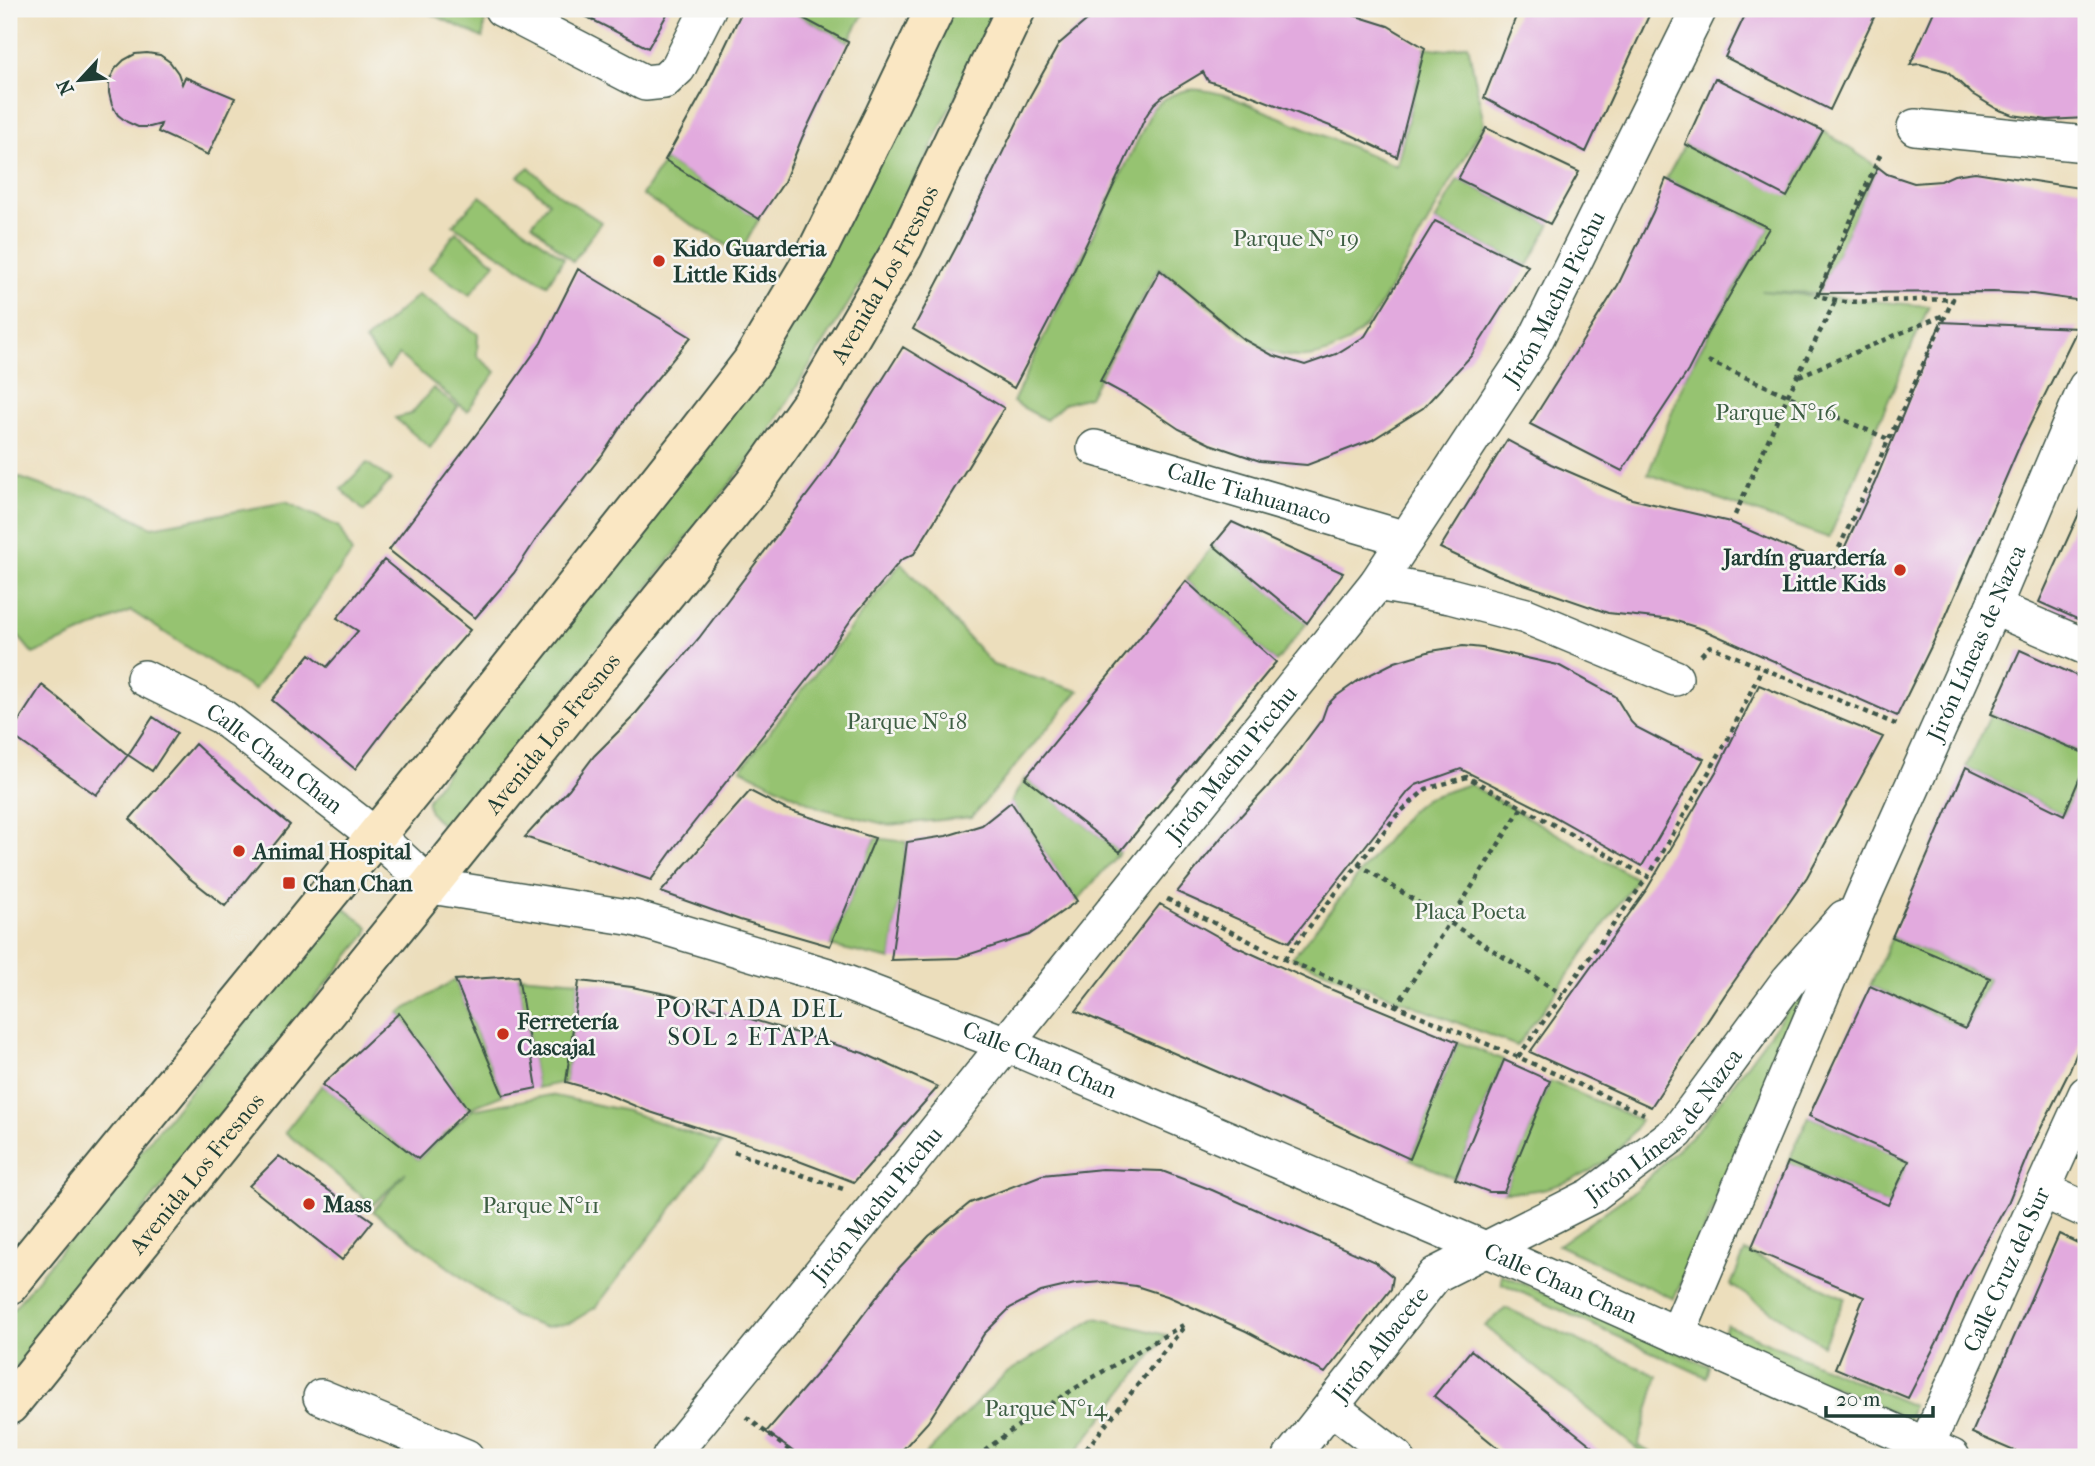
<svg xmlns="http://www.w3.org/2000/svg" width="2095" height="1466" viewBox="0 0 2095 1466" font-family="'IM FELL French Canon',serif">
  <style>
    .green { fill: #96c371; stroke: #5a8052; stroke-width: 2 }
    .building { fill: #e2aade }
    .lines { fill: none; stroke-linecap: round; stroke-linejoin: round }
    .minor-casing { stroke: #3e5548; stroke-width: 38 }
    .secondary-casing { stroke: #3e5548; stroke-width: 42 }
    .path { stroke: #3e5548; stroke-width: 4.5; stroke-dasharray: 5 5; stroke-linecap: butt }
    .minor { stroke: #fff; stroke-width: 35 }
    .secondary { stroke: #fae7c3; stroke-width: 38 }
    .poi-dot { fill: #c8321e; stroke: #f6f6f2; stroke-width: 2.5 }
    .labels { text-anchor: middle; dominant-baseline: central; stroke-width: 5; stroke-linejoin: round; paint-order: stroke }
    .park-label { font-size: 23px; fill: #3d5e43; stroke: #f6f6f2 }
    .poi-label { font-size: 23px; font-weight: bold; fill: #1f3d34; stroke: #f6f6f2; text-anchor: start }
    .street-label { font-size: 23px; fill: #1f3d34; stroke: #f6f6f2 }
    .neighbourhood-label { font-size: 24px; letter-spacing: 2px; fill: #1f3d34; stroke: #f6f6f2 }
  </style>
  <rect width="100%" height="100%" fill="#f6f6f2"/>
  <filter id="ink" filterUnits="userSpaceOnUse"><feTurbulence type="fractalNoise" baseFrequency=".0143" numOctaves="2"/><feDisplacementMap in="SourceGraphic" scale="14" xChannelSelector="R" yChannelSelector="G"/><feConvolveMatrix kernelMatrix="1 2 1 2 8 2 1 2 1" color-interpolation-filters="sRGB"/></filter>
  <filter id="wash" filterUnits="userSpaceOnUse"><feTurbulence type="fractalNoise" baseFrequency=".00686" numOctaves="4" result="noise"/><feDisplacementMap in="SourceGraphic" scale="28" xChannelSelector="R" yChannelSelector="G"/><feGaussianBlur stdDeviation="1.57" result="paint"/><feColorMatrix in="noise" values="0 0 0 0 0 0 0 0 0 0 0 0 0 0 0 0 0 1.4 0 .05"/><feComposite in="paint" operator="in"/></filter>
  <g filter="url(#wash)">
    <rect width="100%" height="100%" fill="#ecdebc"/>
    <path class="green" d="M421 9H471L485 16 483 38Z
      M786 9H866L848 42Z
      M954 9H996L888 240 760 446 582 670 456 824 444 826C434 818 426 812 428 799L904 112Z
      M1468 44 1484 124 1374 316C1347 352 1306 369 1263 348L1159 268 1089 397 1064 404 1046 420 1013 402 1153 108C1180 84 1199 87 1231 97L1397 166 1425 47 1447 50Z
      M1823 131 1878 167 1819 293 1761 291 1929 306 1829 538 1648 474 1688 371 1769 228 1666 179 1685 144 1787 196Z
      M665 160 759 219 740 253 642 195Z
      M529 167 558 194 601 222 573 262 532 224 549 202 518 176Z
      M1458 179 1550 224 1528 266 1435 221Z
      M480 196 564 258 547 285 453 225Z
      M456 232 495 263 470 295 429 268Z
      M418 295 478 334 477 356 496 372 467 411 399 355 388 369 365 341Z
      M433 388 458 407 430 448 395 418 411 414Z
      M367 463 391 480 364 511 341 489Z
      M9 474 57 491 92 497 152 527 286 502 339 527 352 553 254 690 131 611 33 654 9 625Z
      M1213 545 1307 623 1276 662 1186 581Z
      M901 563 993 665 1079 691 972 817 888 825 820 808 741 769Z
      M1991 714 2086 754V763L2064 815 1966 767Z
      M1025 778 1120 852 1077 901 1011 802Z
      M1469 784 1637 879 1517 1046 1292 958 1409 812 1425 799Z
      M875 838 907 842 891 960 830 946Z
      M343 907 369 928 366 935 9 1376V1314L335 912Z
      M1892 937 1989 978 1965 1029 1870 986Z
      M1821 964 1674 1299 1558 1245 1637 1189 1704 1123Z
      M518 976 579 981 566 1082 537 1088Z
      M455 980 503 1095 468 1109 399 1013Z
      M1458 1042 1504 1060 1455 1179 1410 1159Z
      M1550 1081 1640 1120C1614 1169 1557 1194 1504 1192Z
      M322 1085 418 1159 472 1110 550 1095 627 1111 721 1144 596 1307 570 1323 544 1327 515 1317 373 1211 406 1172 373 1205 285 1132Z
      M1809 1116 1909 1161 1888 1205 1788 1162Z
      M1745 1251 1845 1298 1823 1345 1731 1285Z
      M1501 1274 1709 1366 1706 1377 1501 1283Z
      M1506 1308 1658 1376 1638 1446 1659 1457H1647L1485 1326Z
      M1096 1318 1167 1335 1072 1457H923L1005 1374Z
      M1727 1325 1913 1406 1908 1419 1721 1337Z"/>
    <g id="blocks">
      <path class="building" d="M571 9H670L648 48Z
        M743 9H786L848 42 802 138 784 182 759 219 665 160 705 88Z
        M1100 9H1334L1388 26 1425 48 1397 157 1343 131 1245 93 1208 81 1203 72 1163 96 1154 104 1146 116 1063 294 1014 388 913 329 960 240 1030 96 1059 44Z
        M1519 9H1652L1586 152 1484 98Z
        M1748 9H1878L1830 110 1725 57Z
        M1935 9H2086V85H2084L2086 118 2047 120 2013 115 1997 109 1972 94 1947 71 1920 64 1910 65Z
        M147 53 160 55 170 62 178 73 182 84 185 77 235 98 208 155 158 132 161 124 150 127H138L127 122 118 115 112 105 109 93V81L115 69 124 60 135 54Z
        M1715 78 1823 131 1787 197 1685 144Z
        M1486 128 1579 172 1550 224 1458 179Z
        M1878 167 1887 174 1914 183 1941 181 1954 175 1975 172 2086 189V295L2082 301 2033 294 1993 292 1819 293Z
        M1666 179 1769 228 1707 334 1688 371 1622 471 1530 424 1618 285 1653 212Z
        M1435 221 1528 266 1471 356 1423 408 1372 440 1307 465 1260 461 1210 444 1179 429 1139 402 1100 381 1160 270 1243 339 1272 355 1305 365 1336 354 1365 336Z
        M578 269 691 337 633 408 603 454 541 532 514 573 475 618 389 550 484 424 541 343Z
        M1941 322 2078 328 2020 445 1945 618 1897 716 1702 629 1673 620 1608 613 1498 575 1440 548 1507 440 1551 464 1632 499 1730 522 1835 568 1875 482Z
        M903 347 1004 408 914 554 901 560 853 617 824 658 677 844 651 880 525 837 569 789 594 756 632 718 699 638 826 470Z
        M2086 498V623L2039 602Z
        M1232 522 1343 573 1307 623 1213 545Z
        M384 560 470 630 394 718 355 769 272 700 310 654 327 667 358 631 337 618Z
        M1186 581 1276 662 1120 852 1025 778Z
        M1463 646 1482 648 1558 665 1615 696 1631 722 1636 727 1669 744 1704 759 1642 866 1548 813 1461 769 1416 785 1409 791 1289 942 1177 892 1225 833 1287 766 1322 719 1327 705 1335 697 1359 680 1395 662 1431 651Z
        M2020 650 2086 680V754L1991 714Z
        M42 685 128 755 153 717 177 733 152 771 128 755 96 795 10 734Z
        M1759 685 1883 737 1807 877 1726 993 1651 1107 1530 1052 1647 889 1717 770Z
        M195 744 223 770 290 825 225 906 188 877 130 819Z
        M2086 763V1029L2070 1070 2028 1154 2008 1203 1964 1281 1943 1330 1908 1398 1835 1368 1864 1297 1751 1249 1788 1162 1888 1205 1909 1161 1809 1116 1870 986 1965 1029 1985 989 1990 978 1892 937 1966 767 2064 815Z
        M750 791 785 809 875 838 830 946 740 920 661 892Z
        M1011 802 1077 901 1029 935 958 958 891 960 907 842 946 836 982 825Z
        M1160 904 1235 946 1323 986 1458 1042 1410 1159 1276 1097 1076 1011Z
        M518 976 537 1088 503 1095 455 980Z
        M579 981 632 987 671 995 863 1053 938 1087 854 1182 783 1155 647 1111 602 1092 566 1082Z
        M399 1013 468 1109 418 1159 322 1085Z
        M1504 1060 1550 1081 1504 1192H1489L1455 1179Z
        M279 1156 373 1221 342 1260 249 1186Z
        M1102 1169 1162 1171 1212 1190 1375 1262 1393 1277 1391 1289 1325 1373 1246 1331 1167 1296 1136 1286 1104 1282 1075 1284 1041 1292 1010 1308 984 1334 928 1422 896 1457H801L766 1432 831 1357 899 1268 929 1236 955 1215 970 1203 1042 1175Z
        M2059 1234 2086 1247V1457H2028L1972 1433Z
        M1471 1350 1606 1457H1509L1434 1396Z"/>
    </g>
  </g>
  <g filter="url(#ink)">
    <use href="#blocks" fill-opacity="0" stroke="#3e5548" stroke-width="2"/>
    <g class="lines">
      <defs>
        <g id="minor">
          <path d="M502 9 645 83 664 81 678 68 708 9"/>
          <path d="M1915 127 2086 144"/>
          <path id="s1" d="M1095 448 1406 539"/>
          <path d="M1377 583 1450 596 1526 616 1675 678"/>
          <path d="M1993 607 2086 647"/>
          <path id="s2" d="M144 678 221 716 376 836 431 886 634 918 828 976 1006 1044 1485 1249 1952 1457"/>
          <path d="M2042 1190 2086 1210"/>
          <path id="s3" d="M1677 1335 1863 897 1993 607 2086 387"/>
          <path d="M321 1397 466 1457"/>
          <path d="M1331 1407 1396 1457"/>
          <path id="s4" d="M1926 1446 2086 1094"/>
          <path id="s5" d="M670 1457 879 1202 1377 583 1530 351 1699 9"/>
          <path id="s6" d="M1291 1457 1435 1275 1591 1196 1677 1132 1789 980 1844 918"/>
        </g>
        <g id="secondary">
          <path d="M9 1285 432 767 689 443 751 363 811 263 884 116 935 9"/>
          <path id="s7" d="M9 1405 755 483 815 398 903 247 1016 9"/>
        </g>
      </defs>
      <use href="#minor" class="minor-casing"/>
      <use href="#secondary" class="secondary-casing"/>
      <path class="path" d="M1708 361 1888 439
        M1799 376 1946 314
        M1735 515 1788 395 1836 300
        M1839 548 1953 299 1845 302 1817 296 1880 155
        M1701 655 1710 646 1900 726
        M1358 864 1563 995
        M1167 899 1284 959 1518 1057 1644 1114
        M1284 959 1397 815 1426 789 1467 777 1648 877
        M1396 1007 1522 807
        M1518 1057 1651 872 1728 739 1762 668
        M734 1152 843 1189
        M746 1417 798 1457
        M977 1457C1041 1405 1114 1365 1185 1324
        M1080 1457 1183 1328"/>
      <use href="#minor" class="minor"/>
      <use href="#secondary" class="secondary"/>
    </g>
  </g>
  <g class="poi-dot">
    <circle cx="659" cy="261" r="7"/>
    <circle cx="1900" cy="570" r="7"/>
    <circle cx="239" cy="851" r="7"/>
    <rect x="282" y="876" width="14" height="14" rx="3.5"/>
    <circle cx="503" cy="1034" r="7"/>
    <circle cx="309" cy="1204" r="7"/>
  </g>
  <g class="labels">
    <g class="park-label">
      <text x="1296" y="238">Parque Nº 19</text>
      <text x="1776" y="412">Parque N°16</text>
      <text x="907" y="721">Parque N°18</text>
      <text x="1470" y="911">Placa Poeta</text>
      <text x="541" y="1205">Parque N°11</text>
      <text x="1046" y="1408">Parque N°14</text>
    </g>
    <g class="poi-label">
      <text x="673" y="248">Kido Guarderia<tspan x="673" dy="26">Little Kids</tspan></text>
      <text x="1886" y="557" text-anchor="end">Jardín guardería<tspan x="1886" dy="26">Little Kids</tspan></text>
      <text x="253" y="851">Animal Hospital</text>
      <text x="303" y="883">Chan Chan</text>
      <text x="517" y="1021">Ferretería<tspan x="517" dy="26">Cascajal</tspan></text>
      <text x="323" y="1204">Mass</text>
    </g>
    <g class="street-label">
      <text stroke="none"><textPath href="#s7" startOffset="1432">Avenida Los Fresnos</textPath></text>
      <text stroke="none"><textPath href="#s5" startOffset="1460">Jirón Machu Picchu</textPath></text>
      <text stroke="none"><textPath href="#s1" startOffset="161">Calle Tiahuanaco</textPath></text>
      <text stroke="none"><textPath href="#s3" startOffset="754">Jirón Líneas de Nazca</textPath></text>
      <text stroke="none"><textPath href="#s7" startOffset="864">Avenida Los Fresnos</textPath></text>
      <text stroke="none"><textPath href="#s2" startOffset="154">Calle Chan Chan</textPath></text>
      <text stroke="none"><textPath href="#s5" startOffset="892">Jirón Machu Picchu</textPath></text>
      <text stroke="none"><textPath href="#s2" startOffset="992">Calle Chan Chan</textPath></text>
      <text stroke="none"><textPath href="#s6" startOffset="509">Jirón Líneas de Nazca</textPath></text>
      <text stroke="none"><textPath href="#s7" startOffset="298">Avenida Los Fresnos</textPath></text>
      <text stroke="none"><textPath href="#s5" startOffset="326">Jirón Machu Picchu</textPath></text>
      <text stroke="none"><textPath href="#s4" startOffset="194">Calle Cruz del Sur</textPath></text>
      <text stroke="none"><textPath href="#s2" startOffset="1559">Calle Chan Chan</textPath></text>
      <text stroke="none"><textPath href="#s6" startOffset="144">Jirón Albacete</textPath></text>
    </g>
    <g class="neighbourhood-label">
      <text x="750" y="1009">PORTADA DEL<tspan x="750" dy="28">SOL 2 ETAPA</tspan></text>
    </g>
  </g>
  <rect width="2095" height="1466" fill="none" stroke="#f6f6f2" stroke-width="35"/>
  <g transform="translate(80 80) rotate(244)" stroke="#f6f6f2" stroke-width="5" paint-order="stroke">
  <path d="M0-5L12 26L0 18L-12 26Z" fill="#1f3d34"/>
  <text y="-10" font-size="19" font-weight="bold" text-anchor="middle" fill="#1f3d34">N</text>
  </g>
  <path d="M1826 1406v10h107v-10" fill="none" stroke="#1f3d34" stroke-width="3.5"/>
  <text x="1836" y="1406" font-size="21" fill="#1f3d34" stroke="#f6f6f2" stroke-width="5" paint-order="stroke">20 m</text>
</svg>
